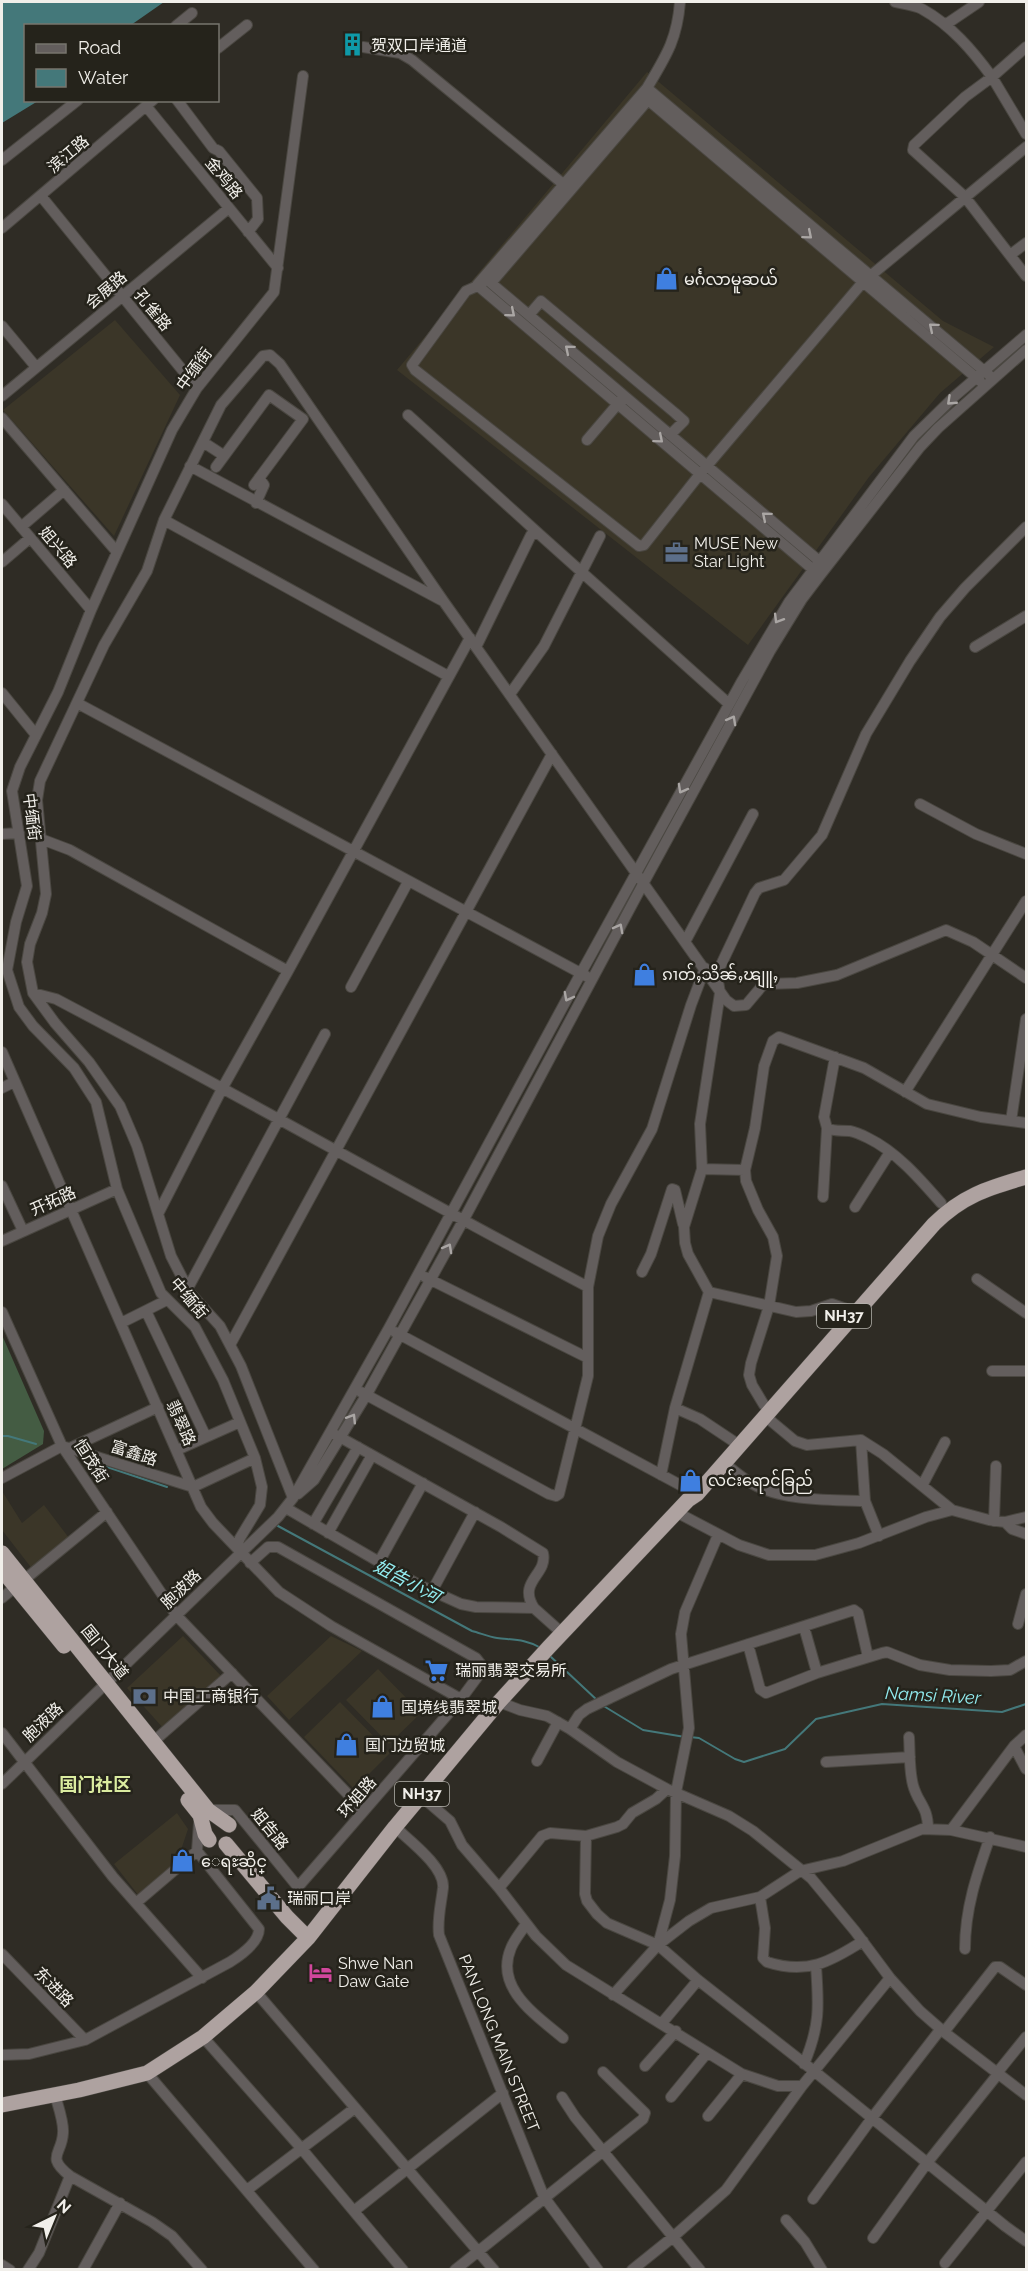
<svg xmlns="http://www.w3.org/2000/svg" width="1028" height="2271" viewBox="0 0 1028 2271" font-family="Raleway,'Noto Sans SC','Noto Sans Myanmar',sans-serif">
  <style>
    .built { fill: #3b3628 }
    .green { fill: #445c43 }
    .water { fill: #44787a }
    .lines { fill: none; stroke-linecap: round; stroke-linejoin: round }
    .stream { stroke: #44787a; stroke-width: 2 }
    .minor-casing { stroke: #4a4741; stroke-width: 12 }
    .highway-casing { stroke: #4a4741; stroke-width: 16 }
    .minor { stroke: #635e5d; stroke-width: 10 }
    .highway { stroke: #aea2a0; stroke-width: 15 }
    .oneway { stroke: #aaa6a4 }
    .labels { text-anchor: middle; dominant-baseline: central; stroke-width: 5; stroke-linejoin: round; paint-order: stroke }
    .shield { fill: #25231b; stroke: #b4b2ac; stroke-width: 1.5 }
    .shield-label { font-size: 15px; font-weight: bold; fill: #f1efea }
    .poi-label { font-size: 16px; fill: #f1efea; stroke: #25231b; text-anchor: start }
    .street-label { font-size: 16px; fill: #f1efea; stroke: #25231b }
    .water-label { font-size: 18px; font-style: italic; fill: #92ecf0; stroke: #25231b }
    .neighbourhood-label { font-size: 18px; font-weight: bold; fill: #dbeca0; stroke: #25231b }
  </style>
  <rect width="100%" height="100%" fill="#2f2c25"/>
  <path class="built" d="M647 72 943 321 994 347 940 393 869 477 748 645 397 370Z
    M115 320 180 395 114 536 3 410Z
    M2 1491 22 1523 44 1505 69 1538 33 1570 2 1530Z
    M183 1636 222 1677 164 1729 127 1688Z
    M331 1636 362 1651 289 1720 267 1696Z
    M378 1669 421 1713 389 1744 346 1700Z
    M340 1702 390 1753 354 1789 304 1737Z
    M177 1813 188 1829 181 1850 185 1857 139 1896 114 1864Z"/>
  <path class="green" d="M2 1335 44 1431 43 1444 2 1469Z"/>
  <path class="water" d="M2 2H164L131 25 26 26V100L38 101 2 123Z"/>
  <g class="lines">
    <path class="stream" d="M2 1436H8L36 1444
      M86 1460 167 1487
      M278 1526 472 1631C480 1633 489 1637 497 1638 513 1640 526 1639 541 1648
      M550 1656 598 1701
      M602 1705 643 1730 685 1737
      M690 1737 699 1738 735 1759 744 1762 785 1749 816 1719 882 1704 1002 1712 1026 1704"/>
    <defs>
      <path id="minor" d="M895 2C903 4 914 5 922 9 951 25 973 51 992 77L1026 47
        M945 25 979 2
        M176 26 192 13
        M363 47 400 53 412 60 568 188
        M218 48 247 25
        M647 88C666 56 677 40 680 2
        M177 100 213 148 219 151 257 198 258 219 248 232
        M146 106 278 268
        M1026 134 992 77 965 97 914 145 913 150 965 197 1026 276
        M2 160 78 100
        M41 196 197 388
        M2 228 153 100
        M1010 255 1026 243
        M482 284 466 291 412 365 415 370 639 546 644 545 700 474 863 282 1026 147
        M529 315 541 301 675 413 684 421 670 435
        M2 326 36 367
        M2 396 229 208
        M408 415 538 533
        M2 418 117 552
        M587 440 622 399
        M203 442 223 455
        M190 466 441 600
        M216 467 269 395 303 419 254 485
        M256 503 264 485 259 478
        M2 504 91 610
        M164 520 448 676
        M21 527 64 490
        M2 562 30 538
        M824 565 491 283 648 100 980 381
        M816 572 477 285 647 88 989 375
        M476 647 531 535 538 533 729 704
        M975 647 1026 616
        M2 693 36 735
        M510 694 544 646 600 536
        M77 703 586 976
        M920 804 976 834 1026 854
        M2 834 19 833
        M41 839 70 850 288 971
        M685 942 753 814
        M351 987 408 882
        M33 993 56 999C235 1093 410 1193 588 1287
        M2 1052 201 1507 213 1523 279 1592 331 1626 461 1699
        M835 1057 824 1117 827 1128C834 1132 842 1130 850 1131 856 1132 862 1135 868 1138 897 1152 920 1179 941 1203
        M2 1088 14 1082
        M905 1092 1026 901
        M1011 1121 1026 1019
        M702 1169 745 1170
        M2 1186 23 1231
        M823 1197 827 1128
        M855 1207 890 1152
        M158 1214 223 1087 288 971 470 638
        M2 1241 117 1189
        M642 1272 651 1254 672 1189 675 1190 683 1224
        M425 1277 588 1358
        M977 1279 1026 1313
        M188 1288 325 1034
        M709 1292 796 1312 811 1311 832 1304 849 1310
        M146 1311 206 1437
        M2 1312 62 1446 176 1615 364 1811
        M121 1323 167 1300
        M395 1332 697 1494
        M230 1345 552 754
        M992 1371H1026
        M361 1392 549 1494 556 1496 559 1494 588 1376V1287L598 1236 611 1204 652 1129 691 1005 705 968
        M764 1405 752 1385 749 1375 751 1363 769 1306 777 1256 773 1237 758 1210 746 1181 745 1170 755 1128 764 1066 773 1041 779 1037 864 1068 927 1104 981 1117 1026 1123
        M675 1408 700 1419 733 1441
        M765 1416 795 1441 807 1445 861 1440 883 1454 952 1510
        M336 1435 501 1527 543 1553C548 1575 517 1581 534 1608
        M861 1440 865 1501 879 1536
        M70 1448 158 1407
        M177 1450 240 1422
        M724 1463C733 1470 741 1477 751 1483 781 1501 830 1500 865 1501
        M661 1475 675 1408 709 1292 688 1254 685 1243 684 1227 702 1169 700 1124 720 993 717 975 719 969 755 893 759 888 784 880 822 835 866 734 910 661 940 617 965 588 1026 527
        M2 1478 62 1446 193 1487 255 1458
        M923 1484 945 1442
        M298 1494 314 1480 367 1394 463 1221 643 884 770 651 802 599 821 574 920 447 938 428 1026 350
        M293 1498 241 1366 230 1345 220 1326 190 1293 171 1256 137 1146 120 1106 89 1062 55 1023 33 993 27 962 30 944 42 913 46 894 37 800 40 781 104 645 147 571 164 520 221 405 263 356 270 355 280 364 444 602 726 1000 734 1006 746 1005 762 986 767 984 797 983 837 975 946 930 973 942 1026 978
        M286 1508 419 1585 461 1604 476 1607 534 1608 562 1633
        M678 1513 739 1545 769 1555H815L859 1543 926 1517 952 1510 989 1520 1005 1522 1026 1517
        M994 1521 996 1466
        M1005 1522 1012 1529 1026 1534
        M313 1524 358 1447
        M328 1533 372 1455
        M241 1553 238 1543 240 1538 260 1505 262 1487 255 1458 223 1380 195 1327 161 1293 117 1189 96 1102 74 1068 33 1026 19 1007 7 970 16 922 27 886 12 791 20 767 58 692 91 610 172 430 197 388 274 292 303 76
        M379 1562 423 1483
        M24 1580 107 1512
        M432 1591 475 1512
        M2 1598 15 1587
        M1018 1624 1026 1594
        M804 1627 817 1673
        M748 1644 760 1689 766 1693 817 1673 882 1653 887 1652 920 1665 950 1670 991 1671 1010 1670 1026 1661
        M499 1702 520 1710 547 1716 570 1729 617 1762 667 1789 729 1816 753 1831 811 1878 855 1931 890 1978 920 2011 944 2032 1026 2095
        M570 1729 579 1715 587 1709 671 1669 854 1610 858 1613 868 1657
        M2 1733 113 1877 202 1978
        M909 1737C910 1753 909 1770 913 1785 918 1804 928 1806 928 1829
        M154 1741 232 1673
        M1014 1746 1026 1769
        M537 1761 558 1722
        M826 1762 910 1757
        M2 1784 278 1517 293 1498 389 1328 581 973 742 681 789 602 914 436 955 396 1026 335
        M421 1796 450 1821 462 1845 499 1888 536 1936 566 1965 742 2074 778 2086H802
        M209 1810H235L298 1887 461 1699 484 1668 476 1658 278 1547H268L250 1563
        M395 1827C410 1841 445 1867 443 1888 441 1905 437 1919 439 1935L544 2197 598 2270
        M951 1830 1014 1746 1026 1735
        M586 1836 585 1894 587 1901 597 1914 607 1923 658 1945 698 1980 814 2071 1005 2226 1026 2241
        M499 1888 542 1836 550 1833 586 1836 617 1827 623 1824 632 1813 656 1799 667 1789
        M760 1897 765 1928 763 1958 767 1962C807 1975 830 1962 863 1941
        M136 1903 197 1851 199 1823
        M526 1924C521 1932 514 1940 511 1948 494 1988 536 2015 563 2038
        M658 1945 670 1900 675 1856 676 1792 689 1728 681 1634 685 1612 718 1535
        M965 1949C965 1908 977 1874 990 1837
        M2 1954 85 2040
        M256 1992 494 2270
        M613 1995 658 1945 689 1921 711 1908 760 1897 800 1871 843 1861 922 1829 951 1830 1026 1847
        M662 2023 698 1980
        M944 2032 995 1967H1000L1026 1985
        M203 2037 301 2148 403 2270
        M2 2055 29 2054 85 2040 230 1962C241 1955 259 1942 259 1929L197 1851
        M804 2064C820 2026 819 2007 816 1966
        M645 2066 676 2031
        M147 2073 314 2270
        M997 2073 1026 2037
        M55 2095C58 2106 64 2122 63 2133 62 2155 45 2156 70 2176L152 2222 172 2236 202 2270
        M562 2097 575 2117 700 2270
        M671 2097 707 2053
        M708 2116 742 2074
        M247 2190 355 2108
        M813 2199 872 2118 940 2030
        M354 2211 503 2093
        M786 2220 805 2242 822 2270
        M873 2238 927 2163 998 2074
        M945 2263 1026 2162
        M2 2265 10 2270
        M28 2270 39 2253 70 2176
        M83 2270 120 2203
        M455 2270 643 2119 645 2113 603 2072
        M632 2270 673 2237 726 2190 802 2086 890 1978"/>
      <path id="highway" d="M2 1553 208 1810 229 1825
        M2 1570 64 1646
        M188 1800 200 1815 205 1834 209 1840
        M226 1844 287 1917 308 1938
        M2 2105 79 2090 147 2073 203 2037 256 1992 308 1938 395 1827 499 1702 549 1647 688 1500 697 1494 934 1224C963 1195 989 1188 1026 1177"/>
    </defs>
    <use href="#minor" class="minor-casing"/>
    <use href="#highway" class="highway-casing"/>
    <use href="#minor" class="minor"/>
    <use href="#highway" class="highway"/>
  </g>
  <defs><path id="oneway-chevron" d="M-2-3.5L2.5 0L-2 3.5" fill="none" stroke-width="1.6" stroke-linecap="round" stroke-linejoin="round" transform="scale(1.5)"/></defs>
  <g class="oneway">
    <use href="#oneway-chevron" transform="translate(808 235) rotate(40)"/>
    <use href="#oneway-chevron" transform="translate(511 313) rotate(40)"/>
    <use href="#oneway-chevron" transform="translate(933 327) rotate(-140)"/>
    <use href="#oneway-chevron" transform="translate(569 349) rotate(-140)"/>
    <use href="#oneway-chevron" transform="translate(951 401) rotate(137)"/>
    <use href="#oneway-chevron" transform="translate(659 439) rotate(40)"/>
    <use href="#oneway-chevron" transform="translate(766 516) rotate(-140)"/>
    <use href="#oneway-chevron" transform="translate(778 619) rotate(121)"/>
    <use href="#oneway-chevron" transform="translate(732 720) rotate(-61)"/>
    <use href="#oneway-chevron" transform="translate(682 789) rotate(119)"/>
    <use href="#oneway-chevron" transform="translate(619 928) rotate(-62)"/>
    <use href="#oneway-chevron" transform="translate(568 997) rotate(118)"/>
    <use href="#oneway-chevron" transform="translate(448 1248) rotate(-61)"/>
    <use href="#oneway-chevron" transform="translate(352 1418) rotate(-58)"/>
  </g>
  <defs>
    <symbol id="building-bare" viewBox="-9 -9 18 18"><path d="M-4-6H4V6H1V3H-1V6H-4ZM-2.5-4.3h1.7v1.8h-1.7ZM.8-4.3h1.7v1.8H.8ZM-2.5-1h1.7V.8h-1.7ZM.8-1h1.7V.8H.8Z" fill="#0f9aa8" stroke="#25231b" stroke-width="2.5" paint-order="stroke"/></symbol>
    <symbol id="shop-bare" viewBox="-9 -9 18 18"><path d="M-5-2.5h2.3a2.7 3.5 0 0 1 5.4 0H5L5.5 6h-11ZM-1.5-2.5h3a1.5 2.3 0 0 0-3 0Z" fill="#3f7fe0" stroke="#25231b" stroke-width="2.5" paint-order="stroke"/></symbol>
    <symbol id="office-bare" viewBox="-9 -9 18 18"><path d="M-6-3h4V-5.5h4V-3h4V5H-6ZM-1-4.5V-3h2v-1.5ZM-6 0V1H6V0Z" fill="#5c6f8a" stroke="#25231b" stroke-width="2.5" paint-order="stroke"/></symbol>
    <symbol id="supermarket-bare" viewBox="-9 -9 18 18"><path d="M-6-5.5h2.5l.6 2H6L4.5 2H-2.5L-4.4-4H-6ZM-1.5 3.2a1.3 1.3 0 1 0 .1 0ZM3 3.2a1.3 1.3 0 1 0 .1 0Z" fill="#3f7fe0" stroke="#25231b" stroke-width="2.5" paint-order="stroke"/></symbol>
    <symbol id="bank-bare" viewBox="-9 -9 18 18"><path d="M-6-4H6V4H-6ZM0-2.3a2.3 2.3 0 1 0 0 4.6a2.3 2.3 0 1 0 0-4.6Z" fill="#5c6f8a" stroke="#25231b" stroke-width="2.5" paint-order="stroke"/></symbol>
    <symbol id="civic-bare" viewBox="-9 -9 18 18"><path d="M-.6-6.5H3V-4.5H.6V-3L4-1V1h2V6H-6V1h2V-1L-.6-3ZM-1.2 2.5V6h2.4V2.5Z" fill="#5c6f8a" stroke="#25231b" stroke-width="2.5" paint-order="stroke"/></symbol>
    <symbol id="hotel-bare" viewBox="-9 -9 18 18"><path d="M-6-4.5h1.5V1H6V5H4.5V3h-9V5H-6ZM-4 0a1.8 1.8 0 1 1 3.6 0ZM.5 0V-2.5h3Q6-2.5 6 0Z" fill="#d1479c" stroke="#25231b" stroke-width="2.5" paint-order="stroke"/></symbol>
  </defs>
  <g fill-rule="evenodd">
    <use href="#building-bare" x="336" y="28" width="33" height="33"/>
    <use href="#shop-bare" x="650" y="262" width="33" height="33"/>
    <use href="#office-bare" x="660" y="536" width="33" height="33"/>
    <use href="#shop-bare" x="628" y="958" width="33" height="33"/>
    <use href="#shop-bare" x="674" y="1464" width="33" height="33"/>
    <use href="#supermarket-bare" x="420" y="1654" width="33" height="33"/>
    <use href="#bank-bare" x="128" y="1680" width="33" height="33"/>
    <use href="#shop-bare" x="366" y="1690" width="33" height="33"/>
    <use href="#shop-bare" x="330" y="1728" width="33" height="33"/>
    <use href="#shop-bare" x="166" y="1844" width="33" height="33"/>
    <use href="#civic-bare" x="252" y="1882" width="33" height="33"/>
    <use href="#hotel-bare" x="304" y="1956" width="33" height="33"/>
  </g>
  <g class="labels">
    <g class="shield">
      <rect x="817" y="1304" width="54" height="24" rx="4.5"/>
      <rect x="395" y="1782" width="54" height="24" rx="4.5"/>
    </g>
    <g class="shield-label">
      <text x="844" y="1316">NH37</text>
      <text x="422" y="1794">NH37</text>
    </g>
    <g class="poi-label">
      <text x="371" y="45">贺双口岸通道</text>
      <text x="684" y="279">မင်္ဂလာမူဆယ်</text>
      <text x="694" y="543">MUSE New<tspan x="694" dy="18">Star Light</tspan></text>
      <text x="662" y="974">ၵၢတ်ႇသိၼ်ႇၽျူႇ</text>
      <text x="708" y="1480">လင်းရောင်ခြည်</text>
      <text x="455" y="1670">瑞丽翡翠交易所</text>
      <text x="163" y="1696">中国工商银行</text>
      <text x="401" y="1707">国境线翡翠城</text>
      <text x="365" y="1745">国门边贸城</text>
      <text x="201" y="1861">ေရႊဆိုင္</text>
      <text x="287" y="1898">瑞丽口岸</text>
      <text x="338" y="1963">Shwe Nan<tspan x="338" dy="18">Daw Gate</tspan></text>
    </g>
    <g class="street-label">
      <text transform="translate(68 154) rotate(-40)">滨江路</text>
      <text transform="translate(224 178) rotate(51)">金鸡路</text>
      <text transform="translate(106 290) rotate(-40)">会展路</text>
      <text transform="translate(153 310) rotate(51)">孔雀路</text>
      <text transform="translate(194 369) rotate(-54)">中缅街</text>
      <text transform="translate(58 547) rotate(50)">姐兴路</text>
      <text transform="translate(32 817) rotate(83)">中缅街</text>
      <text transform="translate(53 1201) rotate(-24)">开拓路</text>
      <text transform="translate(189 1298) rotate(50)">中缅街</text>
      <text transform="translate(181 1423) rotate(66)">翡翠路</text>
      <text transform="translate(134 1453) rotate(18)">富鑫路</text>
      <text transform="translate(91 1461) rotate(57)">恒茂街</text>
      <text transform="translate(181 1589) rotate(-44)">胞波路</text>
      <text transform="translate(105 1652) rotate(51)">国门大道</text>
      <text transform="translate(43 1722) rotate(-44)">胞液路</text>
      <text transform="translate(357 1797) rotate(-49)">环姐路</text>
      <text transform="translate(270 1829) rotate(51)">姐告路</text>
      <text transform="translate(54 1987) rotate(46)">东进路</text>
      <text transform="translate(499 2043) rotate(68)">PAN LONG MAIN STREET</text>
    </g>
    <g class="water-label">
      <text transform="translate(407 1581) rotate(28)">姐告小河</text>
      <text transform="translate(933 1695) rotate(3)">Namsi River</text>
    </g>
    <g class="neighbourhood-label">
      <text x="95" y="1784">国门社区</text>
    </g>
  </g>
  <rect width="1028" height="2271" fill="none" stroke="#f1efea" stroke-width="6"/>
  <rect x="24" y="24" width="195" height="78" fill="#25231b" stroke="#77756e" stroke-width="1.5"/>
  <rect x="36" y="44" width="30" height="9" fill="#635e5d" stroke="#77756e" stroke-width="1.5"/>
  <text x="78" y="54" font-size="18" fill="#f1efea">Road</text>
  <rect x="36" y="69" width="30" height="18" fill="#44787a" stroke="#77756e" stroke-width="1.5"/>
  <text x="78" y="84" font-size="18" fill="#f1efea">Water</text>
  <g transform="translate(54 2217) rotate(43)" stroke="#25231b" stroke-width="4.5" paint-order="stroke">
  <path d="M0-4.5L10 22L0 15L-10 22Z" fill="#f1efea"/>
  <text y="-9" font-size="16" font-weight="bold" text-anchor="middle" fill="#f1efea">N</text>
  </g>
</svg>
